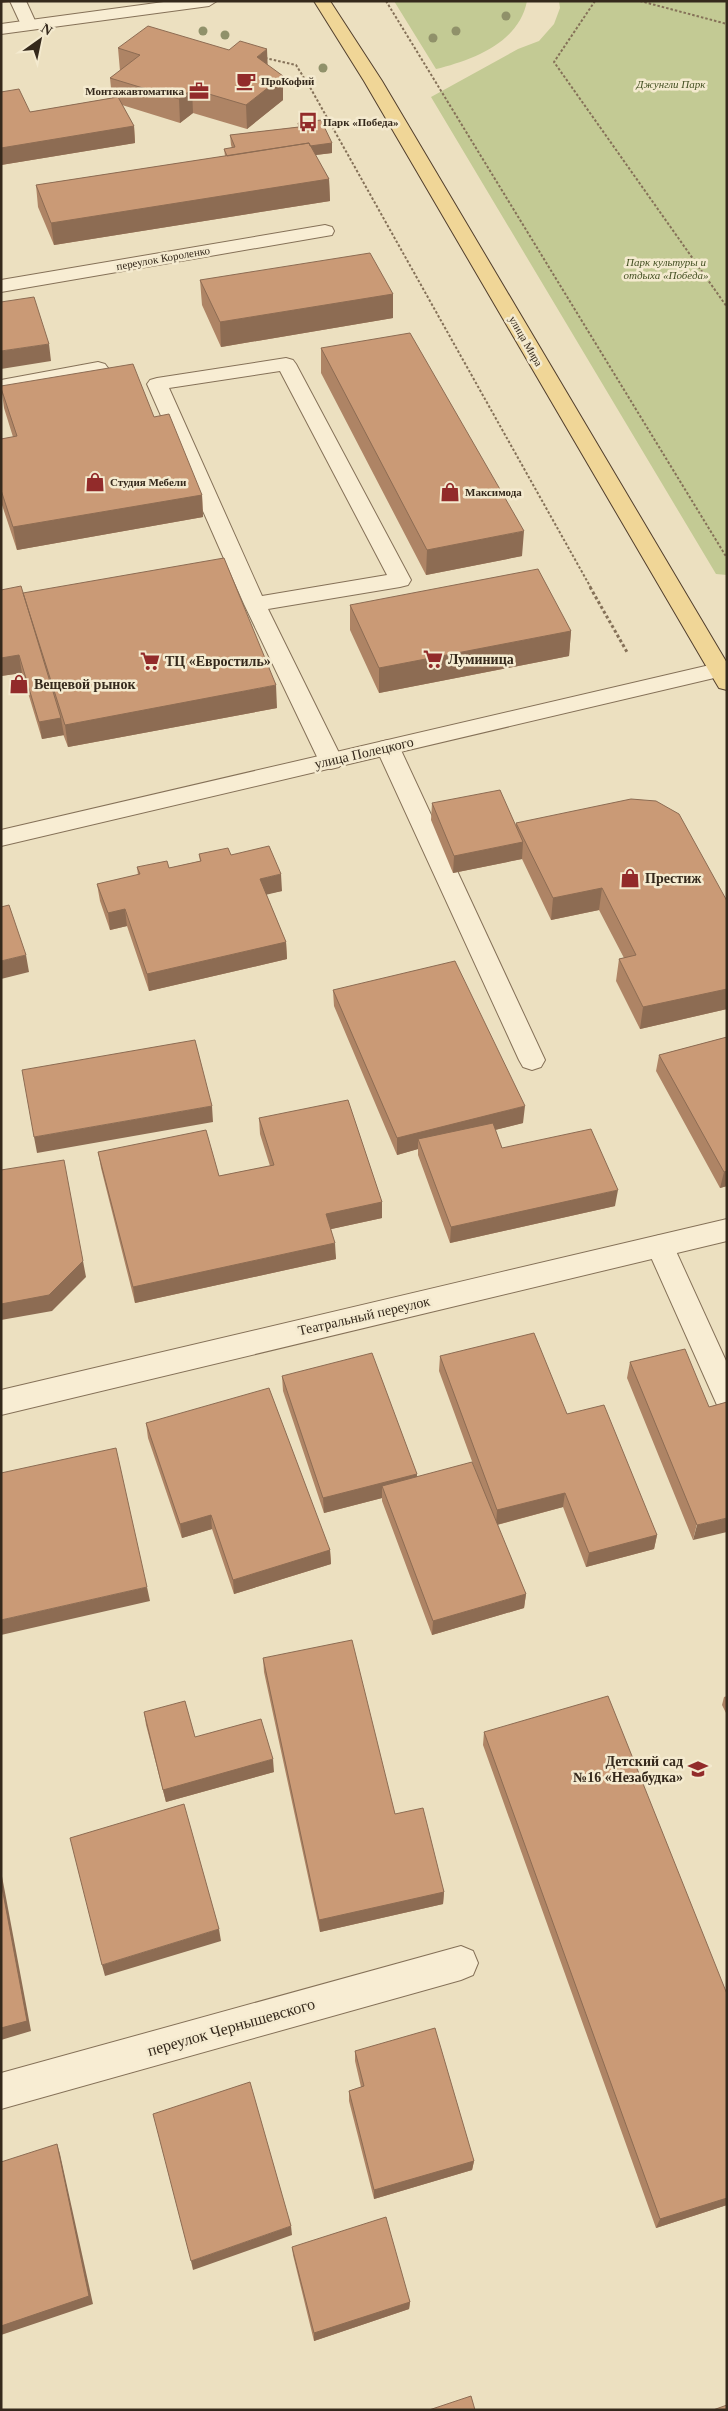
<svg xmlns="http://www.w3.org/2000/svg" width="728" height="2411" viewBox="0 0 728 2411" font-family="'Times New Roman',serif">
  <style>
    .green { fill: #c3ca94 }
    .lines { fill: none; stroke-linecap: round; stroke-linejoin: round }
    .service-casing { stroke: #857158; stroke-width: 2 }
    .minor-casing { stroke: #857158; stroke-width: 2 }
    .primary-casing { stroke: #523f2d; stroke-width: 2 }
    .path-far1 { stroke: #857158; stroke-width: 2; stroke-dasharray: 2.5 2; stroke-linecap: butt }
    .path { stroke: #857158; stroke-width: 3; stroke-dasharray: 3 2.5; stroke-linecap: butt }
    .service { fill: #f8edd3; fill-rule: evenodd }
    .minor { fill: #f8edd3; fill-rule: evenodd }
    .primary { fill: #f0d697; fill-rule: evenodd }
    .tree { fill: #90916a }
    .wall { fill: #ae8465 }
    .shaded-wall { fill: #8d6c53 }
    .building { fill: #ca9a76; stroke: #8d6c53 }
    .labels { text-anchor: middle; dominant-baseline: central; stroke-width: 5; stroke-linejoin: round; paint-order: stroke }
    .far-poi-label { font-size: 11px; font-weight: bold; fill: #35291c; stroke: #f4eacf; text-anchor: start }
    .far-park-label { font-size: 11px; font-style: italic; fill: #455124; stroke: #f4eacf }
    .far-street-label { font-size: 11px; fill: #35291c; stroke: #f4eacf }
    .poi-label { font-size: 14px; font-weight: bold; fill: #35291c; stroke: #f4eacf; text-anchor: start }
    .street-label { font-size: 14px; fill: #35291c; stroke: #f4eacf }
    .near-street-label { font-size: 16px; fill: #35291c; stroke: #f4eacf }
  </style>
  <rect width="100%" height="100%" fill="#ece0c0"/>
  <path class="green" d="M394 1H527C519 43 472 60 436 69Z
    M559 1H727V575L716 574 431 97 518 49 539 41 554 24 560 8Z"/>
  <g class="lines">
    <defs>
      <path id="service" d="M10 1H26L37 25 35 29H23Z
        M286 358 293 360 296 364 411 580 408 585 400 587 268 609 343 761 339 767 331 769 323 767 319 761 244 604 147 384 150 380 157 378ZM280 371 387 575 262 596 169 388Z
        M98 362 105 364 108 368 105 372 1 392V380Z
        M388 740 396 742 400 748 545 1060 541 1067 532 1070 523 1067 519 1060 376 748 380 742Z
        M660 1235 670 1238 727 1363V1408L717 1405 646 1246 650 1238Z"/>
      <path id="minor" d="M171 1H217L209 6 1 34V24Z
        M325 225 332 227 334 231 332 235 1 292V280Z
        M727 661V675L1 846V830Z
        M727 1219V1241L1 1415V1390Z
        M461 1946 473 1951 478 1963 473 1975 461 1980 1 2109V2073Z"/>
      <path id="primary" d="M314 1H330L382 81 727 663V690L719 688 716 683 364 81Z"/>
    </defs>
    <use href="#service" class="service-casing"/>
    <use href="#minor" class="minor-casing"/>
    <use href="#primary" class="primary-casing"/>
    <path class="path-far1" d="M386 1 727 558
      M595 1 554 62 727 307
      M640 1 727 24
      M265 58 296 65 311 89 591 588"/>
    <path class="path" d="M590 587 627 652"/>
    <use href="#service" class="service"/>
    <use href="#minor" class="minor"/>
    <use href="#primary" class="primary"/>
  </g>
  <g class="tree">
    <circle cx="506" cy="16" r="4.5"/>
    <circle cx="203" cy="31" r="4.5"/>
    <circle cx="456" cy="31" r="4.5"/>
    <circle cx="225" cy="35" r="4.5"/>
    <circle cx="433" cy="38" r="4.5"/>
    <circle cx="323" cy="68" r="4.5"/>
  </g>
  <path class="wall" d="M118 48 268 65 283 100 247 129 193 113 180 123 122 105 134 126 135 143 1 165V92L30 112 112 98 110 78 120 71Z
    M298 123 332 143V153L315 155 329 179 330 201 54 245 38 207 36 185 225 156 224 149 232 148 231 145 230 135 298 127Z
    M200 280 393 294V318L221 347 202 305Z
    M321 348 522 556 426 575 321 373Z
    M1 386 154 417 202 495 203 517 17 550 1 502V439L13 437 4 408Z
    M1 590 24 597 277 708 68 747 63 734 64 735 42 739 22 673 1 676Z
    M350 605 571 631 569 656 379 693 350 630Z
    M432 803 516 827V823L727 901V1009L640 1029 616 981 619 959 624 958 599 910 551 920 522 859 453 873 431 820Z
    M199 854 231 855 282 891 266 894 286 942 287 959 149 991 127 926 110 930 100 901 97 884 138 875 137 867 169 868 200 861Z
    M333 990 523 1123 495 1130 502 1148 615 1206 450 1243 418 1155V1149L397 1155 334 1006Z
    M727 1037V1186L720 1188 656 1071 659 1055Z
    M259 1118 382 1202V1218L331 1229 336 1259 135 1303 101 1168 98 1152 219 1176 270 1166 260 1134Z
    M440 1356 567 1414 657 1535 654 1549 586 1567 563 1507 497 1525 526 1594 524 1608 432 1635 382 1501V1498L324 1513 283 1391 282 1376 417 1474V1477L477 1475 439 1371Z
    M630 1362 709 1407 727 1402 693 1540 627 1378Z
    M146 1423 330 1550 331 1564 234 1594 212 1529 182 1538 148 1438Z
    M263 1658 444 1892 443 1904 320 1932 264 1672Z
    M727 1696V1715L722 1705 724 1697Z
    M144 1712 195 1737 274 1772 166 1802 146 1725Z
    M484 1732 727 2205 656 2228 483 1745Z
    M355 2051 474 2161 472 2170 374 2199 349 2101V2091L361 2087 355 2061Z
    M292 2247 410 2302 409 2309 314 2341 293 2255Z"/>
  <path class="shaded-wall" d="M1 1H11V2L1 3Z
    M267 49 268 73 257 57Z
    M283 76V100L247 129 246 105Z
    M192 89 193 113 180 123 179 99Z
    M134 126 135 143 1 165V148Z
    M332 143V153L228 166V157Z
    M329 179 330 201 54 245 51 223Z
    M393 294V318L221 347 220 322Z
    M49 344 51 361 1 369V351Z
    M202 495 203 517 17 550 13 527Z
    M524 531 522 556 426 575 427 550Z
    M571 631 569 656 379 693V668Z
    M19 655 22 673 1 676V658Z
    M276 685 277 708 68 747 65 725Z
    M61 718 64 735 42 739 39 722Z
    M523 842 522 859 453 873 454 856Z
    M281 874 282 891 261 896 260 879Z
    M602 888 599 910 551 920 553 898Z
    M125 909 127 926 110 930 108 913Z
    M286 942 287 959 149 991 147 974Z
    M26 955 29 972 1 979V961Z
    M727 989V1009L640 1029 643 1007Z
    M212 1106 213 1122 37 1153 34 1137Z
    M525 1106 523 1123 422 1148 418 1139V1149L397 1155V1138Z
    M727 1171V1186L720 1188 724 1172Z
    M618 1190 615 1206 450 1243 451 1227Z
    M382 1202V1218L327 1230 326 1214Z
    M335 1243 336 1259 135 1303 133 1287Z
    M83 1261 86 1277 52 1311 1 1320V1304Z
    M417 1474 416 1489 382 1486V1498L324 1513 323 1498Z
    M565 1493 563 1507 496 1525 497 1510Z
    M211 1515 212 1529 182 1538 180 1524Z
    M727 1518V1532L693 1540 697 1525Z
    M657 1535 654 1549 586 1567 589 1553Z
    M330 1550 331 1564 234 1594 233 1580Z
    M147 1587 150 1601 1 1635V1620Z
    M526 1594 524 1608 432 1635 433 1621Z
    M273 1759 274 1772 166 1802 163 1790Z
    M1 1871 31 2031 1 2040Z
    M444 1892 443 1904 320 1932 319 1920Z
    M219 1929 221 1941 105 1976 102 1965Z
    M57 2144 60 2154 93 2304 1 2335V2326Z
    M474 2161 472 2170 374 2199V2190Z
    M727 2198V2205L656 2228 660 2219Z
    M291 2226 292 2235 193 2270 191 2261Z
    M410 2302 409 2309 314 2341V2333Z"/>
  <path class="building" d="M148 26 229 50 240 41 267 49 257 57 283 76 246 105 192 89 179 99 110 78 140 55 118 48Z
    M19 89 30 112 118 97 134 126 1 148V92Z
    M321 120 332 143 310 146 309 143 227 156 224 149 235 147 230 135 299 127 298 123Z
    M309 143 329 179 51 223 36 185Z
    M370 253 393 294 220 322 200 280Z
    M34 297 49 344 1 351V302Z
    M410 333 524 531 427 550 321 348Z
    M133 364 154 417 169 414 202 495 13 527 1 490V439L17 436 1 388V386Z
    M224 558 276 685 65 725 23 593Z
    M538 569 571 631 379 668 350 605Z
    M21 586 61 718 39 722 19 655 1 658V590Z
    M500 790 523 842 454 856 432 803Z
    M631 799 656 801 679 814 727 901V989L643 1007 619 959 636 955 602 888 553 898 516 823Z
    M269 846 281 874 260 879 286 942 147 974 125 909 108 913 97 884 140 874 137 867 167 861 169 868 201 861 199 854 228 848 231 855Z
    M9 905 26 955 1 961V907Z
    M455 961 525 1106 397 1138 333 990Z
    M727 1037V1171L724 1172 659 1055Z
    M195 1040 212 1106 34 1137 22 1070Z
    M348 1100 382 1202 326 1214 335 1243 133 1287 98 1152 206 1130 219 1176 274 1165 259 1118Z
    M493 1123 502 1148 591 1129 618 1190 451 1227 418 1139Z
    M64 1160 83 1261 49 1295 1 1304V1170Z
    M534 1333 567 1414 604 1405 657 1535 589 1553 565 1493 497 1510 440 1356Z
    M685 1349 709 1407 727 1402V1518L697 1525 630 1362Z
    M372 1353 417 1474 323 1498 282 1376Z
    M269 1388 330 1550 233 1580 211 1515 180 1524 146 1423Z
    M116 1448 147 1587 1 1620V1473Z
    M472 1462 526 1594 433 1621 382 1486Z
    M352 1640 395 1814 423 1808 444 1892 319 1920 263 1658Z
    M608 1696 727 1994V2198L660 2219 484 1732Z
    M185 1701 195 1737 261 1719 273 1759 163 1790 144 1712Z
    M184 1804 219 1929 102 1965 70 1838Z
    M1 1882 27 2021 1 2028Z
    M435 2028 474 2161 374 2190 349 2091 364 2086 355 2051Z
    M250 2082 291 2226 191 2261 153 2114Z
    M57 2144 89 2296 1 2326V2162Z
    M386 2217 410 2302 314 2333 292 2247Z
    M471 2396 475 2410H429Z
    M727 2405V2410H713Z"/>
  <defs>
    <symbol id="cafe-bare" viewBox="-9 -9 18 18"><path d="M-5.5-4.5H6V0H3Q3 3.5 0 3.5H-2.5Q-5.5 3.5-5.5 0ZM3-3.2v2h1.7v-2ZM-6 4.5H4V6H-6Z" fill="#922b2a" stroke="#f4eacf" stroke-width="2.5" paint-order="stroke"/></symbol>
    <symbol id="office-bare" viewBox="-9 -9 18 18"><path d="M-6-3h4V-5.5h4V-3h4V5H-6ZM-1-4.5V-3h2v-1.5ZM-6 0V1H6V0Z" fill="#922b2a" stroke="#f4eacf" stroke-width="2.5" paint-order="stroke"/></symbol>
    <symbol id="bus-bare" viewBox="-9 -9 18 18"><path d="M-5-6H5V4H4V6H2V4H-2V6H-4V4H-5ZM-3.5-4V0h7V-4ZM-3.5 1.2v1.5H-2V1.2ZM2 1.2v1.5H3.5V1.2Z" fill="#922b2a" stroke="#f4eacf" stroke-width="2.5" paint-order="stroke"/></symbol>
    <symbol id="shop-bare" viewBox="-9 -9 18 18"><path d="M-5-2.5h2.3a2.7 3.5 0 0 1 5.4 0H5L5.5 6h-11ZM-1.5-2.5h3a1.5 2.3 0 0 0-3 0Z" fill="#922b2a" stroke="#f4eacf" stroke-width="2.5" paint-order="stroke"/></symbol>
    <symbol id="supermarket-bare" viewBox="-9 -9 18 18"><path d="M-6-5.5h2.5l.6 2H6L4.5 2H-2.5L-4.4-4H-6ZM-1.5 3.2a1.3 1.3 0 1 0 .1 0ZM3 3.2a1.3 1.3 0 1 0 .1 0Z" fill="#922b2a" stroke="#f4eacf" stroke-width="2.5" paint-order="stroke"/></symbol>
    <symbol id="school-bare" viewBox="-9 -9 18 18"><path d="M0-5L7-2L0 1L-7-2ZM-4 1L0 2.5L4 1V4Q0 6-4 4Z" fill="#922b2a" stroke="#f4eacf" stroke-width="2.5" paint-order="stroke"/></symbol>
  </defs>
  <g fill-rule="evenodd">
    <use href="#cafe-bare" x="232" y="67" width="28" height="28"/>
    <use href="#office-bare" x="185" y="77" width="28" height="28"/>
    <use href="#bus-bare" x="294" y="108" width="28" height="28"/>
    <use href="#shop-bare" x="81" y="468" width="28" height="28"/>
    <use href="#shop-bare" x="436" y="478" width="28" height="28"/>
    <use href="#supermarket-bare" x="419" y="645" width="28" height="28"/>
    <use href="#supermarket-bare" x="136" y="647" width="28" height="28"/>
    <use href="#shop-bare" x="5" y="670" width="28" height="28"/>
    <use href="#shop-bare" x="616" y="864" width="28" height="28"/>
    <use href="#school-bare" x="684" y="1755" width="28" height="28"/>
  </g>
  <g class="labels">
    <g class="far-poi-label">
      <text x="261" y="81">ПроКофий</text>
      <text x="184" y="91" text-anchor="end">Монтажавтоматика</text>
      <text x="323" y="122">Парк «Победа»</text>
      <text x="110" y="482">Студия Мебели</text>
      <text x="465" y="492">Максимода</text>
    </g>
    <g class="far-park-label">
      <text x="671" y="84">Джунгли Парк</text>
      <text x="666" y="262">Парк культуры и<tspan x="666" dy="13">отдыха «Победа»</tspan></text>
    </g>
    <g class="far-street-label">
      <text transform="translate(163 258) rotate(-10)">переулок Короленко</text>
      <text transform="translate(526 341) rotate(60)">улица Мира</text>
    </g>
    <g class="poi-label">
      <text x="448" y="659">Луминица</text>
      <text x="165" y="661">ТЦ «Евростиль»</text>
      <text x="34" y="684">Вещевой рынок</text>
      <text x="645" y="878">Престиж</text>
      <text x="683" y="1761" text-anchor="end">Детский сад<tspan x="683" dy="16">№16 «Незабудка»</tspan></text>
    </g>
    <g class="street-label">
      <text transform="translate(364 753) rotate(-13)">улица Полецкого</text>
      <text transform="translate(364 1316) rotate(-13)">Театральный переулок</text>
    </g>
    <g class="near-street-label">
      <text transform="translate(231 2027) rotate(-16)">переулок Чернышевского</text>
    </g>
  </g>
  <rect width="728" height="2411" fill="none" stroke="#35291c" stroke-width="5"/>
  <g transform="translate(40 40) rotate(33)" stroke="#f4eacf" stroke-width="4" paint-order="stroke">
  <path d="M0-4L9 19L0 12L-9 19Z" fill="#35291c"/>
  <text y="-8" font-size="14" font-weight="bold" text-anchor="middle" fill="#35291c">N</text>
  </g>
</svg>
